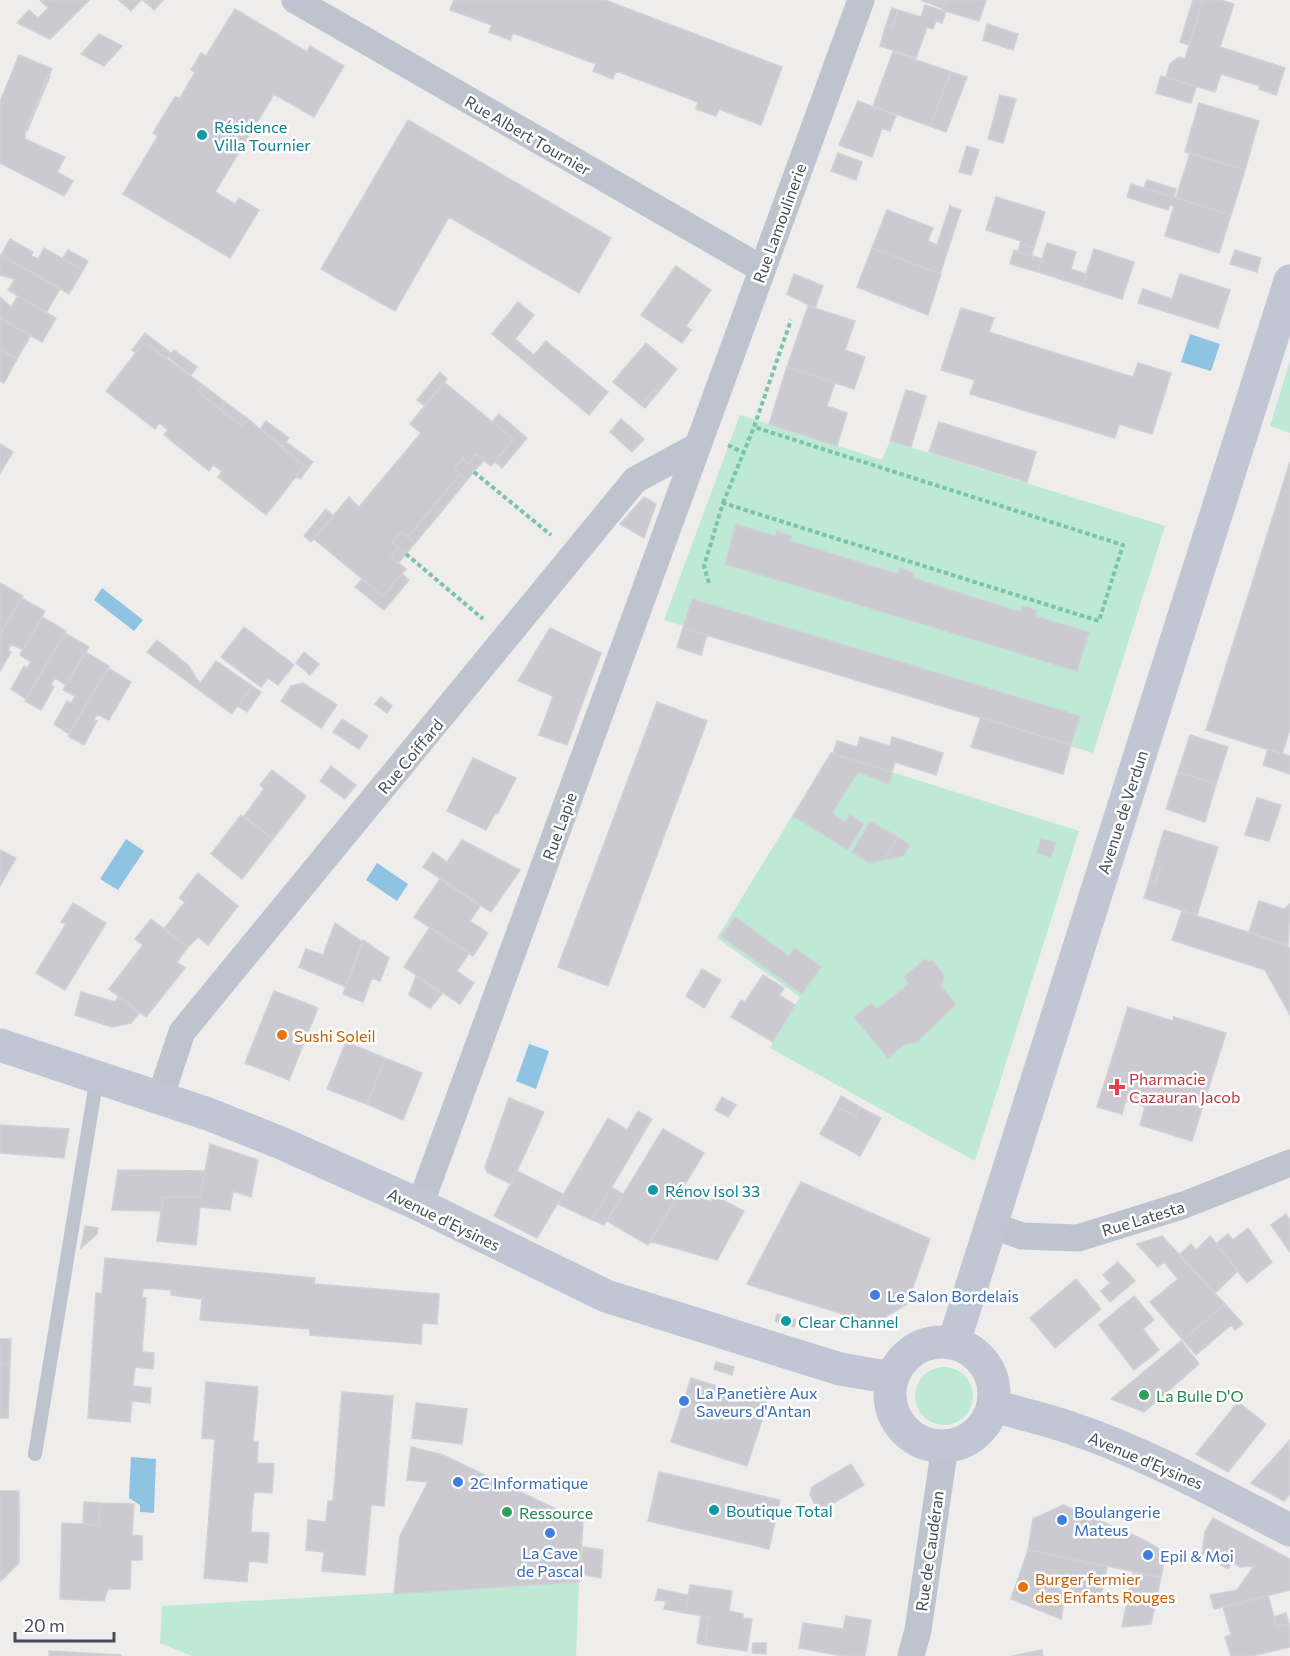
<svg xmlns="http://www.w3.org/2000/svg" width="1290" height="1656" viewBox="0 0 1290 1656" font-family="Commissioner,sans-serif">
  <style>
    .green { fill: #bde9d5 }
    .water { fill: #8ec4e2 }
    .building { fill: #cacad0; stroke: #d0d1d7; stroke-width: 1.5 }
    .lines { fill: none; stroke-linecap: round; stroke-linejoin: round }
    .path { stroke: #79c4aa; stroke-width: 4; stroke-dasharray: 4.5 3; stroke-linecap: butt }
    .lane { stroke: #bec4cd; stroke-width: 14 }
    .street { stroke: #bec4cd; stroke-width: 27 }
    .secondary { stroke: #c0c6d4; stroke-width: 33 }
    .culture-dot { fill: #0f9aa8; stroke: #fff; stroke-width: 2 }
    .food-dot { fill: #e8710a; stroke: #fff; stroke-width: 2 }
    .health-dot { fill: #e0444e; stroke: #fff; stroke-width: 2 }
    .shop-dot { fill: #3f7fe0; stroke: #fff; stroke-width: 2 }
    .leisure-dot { fill: #2e9e5b; stroke: #fff; stroke-width: 2 }
    .labels { text-anchor: middle; dominant-baseline: central; stroke-width: 5; stroke-linejoin: round; paint-order: stroke }
    .culture-label { font-size: 16px; fill: #0d838f; stroke: #fff; text-anchor: start }
    .street-label { font-size: 16px; fill: #464d57; stroke: #fff }
    .food-label { font-size: 16px; fill: #c56008; stroke: #fff; text-anchor: start }
    .health-label { font-size: 16px; fill: #be3a42; stroke: #fff; text-anchor: start }
    .shop-label { font-size: 16px; fill: #366cbe; stroke: #fff; text-anchor: start }
    .leisure-label { font-size: 16px; fill: #27864d; stroke: #fff; text-anchor: start }
  </style>
  <rect width="100%" height="100%" fill="#efecec"/>
  <path class="green" d="M1290 361V433L1270 426Z
    M740 415 882 460 890 441 1165 526 1093 753 664 620Z
    M831 753 1079 831 975 1161 770 1048 800 997 717 938Z
    M915 1396a29 29 0 1 1 58 0a29 29 0 1 1-58 0Z
    M579 1582 576 1656H192L160 1643 162 1606Z"/>
  <path class="water" d="M1190 334 1220 344 1211 371 1181 362Z
    M102 588 143 620 134 631 94 600Z
    M126 839 144 851 118 890 100 879Z
    M377 863 408 884 397 901 366 880Z
    M529 1044 549 1051 536 1089 516 1081Z
    M131 1457 156 1459 154 1513 140 1512V1505L129 1498Z"/>
  <path class="building" d="M40 0H89L50 39 17 23 29 10 38 18 48 8Z
    M119 0H141L131 11Z
    M143 0H163L154 10Z
    M454 0H605L782 67 761 125 719 109 716 116 696 109 698 102 616 71 613 79 593 71 596 64 513 33 510 40 489 32 492 25 450 10Z
    M921 0H945L942 8Z
    M945 0H986L979 21 942 10Z
    M1193 0H1203L1189 45 1180 42Z
    M1203 0H1221L1234 4 1220 47 1285 68 1276 95 1259 89 1260 86 1221 74 1215 92 1166 77 1170 64 1179 57 1185 59Z
    M925 5 946 12 942 23 936 21 933 29 927 27 916 58 880 46 886 25 892 28 898 10 921 17Z
    M892 8 898 10 892 28 886 25Z
    M235 9 307 52 310 46 344 66 314 117 274 94 215 192 235 204 239 198 259 210 230 258 123 194 158 136 153 133 175 97 180 98 195 72 191 70 201 53 206 56Z
    M987 24 1018 34 1013 50 983 40Z
    M99 34 122 46 104 66 81 54Z
    M893 52 951 72 930 126 873 106Z
    M19 55 52 69 25 131V139L65 157 57 172 73 181 64 196 0 163V102Z
    M951 72 967 77 946 132 930 126Z
    M48 74 50 76 27 131H25Z
    M1161 76 1196 87 1191 103 1156 93Z
    M1000 95 1016 99 1003 143 988 139Z
    M858 101 896 116 890 131 882 128 872 157 839 145Z
    M1199 103 1259 121 1245 170 1185 152Z
    M408 120 611 238 579 293 449 217 395 311 321 269Z
    M967 146 979 150 971 175 959 172Z
    M838 153 862 162 856 180 831 171Z
    M1190 153 1245 170 1231 215 1176 198Z
    M1147 180 1176 189 1174 197 1144 188Z
    M1131 184 1231 215 1219 253 1165 236 1174 206 1170 205 1168 210 1127 197Z
    M996 197 1045 212 1034 248 1020 244 1021 241 986 230Z
    M950 206 961 210 940 274 872 248 887 210 933 228 928 241 937 245Z
    M10 239 33 252 31 256 38 259 44 248 83 270 69 294 1 255Z
    M1047 243 1076 252 1071 269 1086 274 1082 286 1038 272Z
    M1020 244 1034 248 1031 256 1018 252Z
    M872 248 941 274 928 315 857 287Z
    M1094 249 1134 262 1122 299 1082 286Z
    M68 250 88 261 83 270 62 259Z
    M1014 250 1042 259 1038 272 1010 264Z
    M1235 250 1261 258 1257 272 1230 264Z
    M0 255 60 289 46 313 8 290 15 279 0 275Z
    M676 266 711 290 686 326 691 330 682 343 641 315Z
    M794 274 823 286 815 308 787 294Z
    M1180 274 1230 290 1218 328 1138 303 1143 289 1172 299Z
    M18 296 56 318 42 342 0 318V297L11 307Z
    M518 302 534 315 515 339 534 355 546 341 608 392 589 415 492 334Z
    M808 306 855 321 845 350 865 357 854 389 787 367Z
    M961 308 994 318 989 332 1020 342 1133 377 1138 363 1171 373 1152 434 1119 424 1115 438 970 394 975 380 941 370Z
    M0 318 31 335 17 359 0 349Z
    M145 333 171 353 166 359 144 342 136 353 132 350Z
    M144 342 203 385 198 392 242 426 247 418 304 466 266 515 218 477 222 471 213 465 209 471 164 435 168 430 159 423 155 429 106 391Z
    M646 343 677 369 660 390 653 391 641 405 613 382Z
    M0 349 17 359 4 383 0 381Z
    M174 350 197 367 191 375 168 357Z
    M787 367 835 383 827 406 847 413 837 446 769 424Z
    M440 372 447 379 425 406 417 400Z
    M444 382 513 439 491 466 476 454 469 463 463 458 454 469 460 474 408 537 401 532 392 543 398 548 391 557 406 569 383 596 314 539 349 497 359 507 421 433 410 424Z
    M203 385 225 402 220 409 198 392Z
    M660 390 645 408 641 405 653 391Z
    M906 390 926 396 911 447 890 441Z
    M225 402 247 418 242 426 220 409Z
    M499 414 527 438 502 468 495 462 513 439 492 422Z
    M621 419 644 439 632 452 610 432Z
    M266 421 289 438 283 446 260 429Z
    M939 422 1036 452 1027 482 929 452Z
    M286 442 313 462 300 479 296 476 304 466 282 448Z
    M0 444 13 452 0 473Z
    M476 454 484 460 476 469 469 463Z
    M463 458 476 469 467 480 454 469Z
    M1290 462V729L1282 754 1206 730Z
    M460 474 467 480 441 512 434 506Z
    M644 497 656 504 644 538 620 524Z
    M434 506 441 512 415 543 408 537Z
    M326 509 333 516 311 542 304 536Z
    M736 524 775 536 777 531 792 536 790 541 898 574 899 568 914 573 913 578 1020 612 1022 606 1037 610 1035 616 1089 632 1077 671 725 564Z
    M401 532 415 543 406 554 392 543Z
    M398 548 406 554 398 563 391 557Z
    M402 574 409 580 384 610 355 587 362 579 383 596Z
    M0 583 23 596 0 635Z
    M21 598 45 611 23 650 11 644 8 650 11 652 0 671V635Z
    M692 599 1080 716 1071 745 683 628Z
    M42 617 66 631 26 699 11 689 24 666 27 668 31 662 20 655Z
    M244 627 294 665 278 685 268 678 261 687 221 657Z
    M550 628 601 653 567 745 539 735 553 696 518 681Z
    M683 628 707 635 701 655 677 647Z
    M65 633 89 647 66 685 55 678 51 685 54 687 41 710 25 701Z
    M157 640 188 665 200 684 216 661 252 686 232 714 147 652Z
    M85 652 109 666 69 734 54 724 67 701 71 703 75 696 63 690Z
    M304 652 319 664 310 675 296 663Z
    M108 668 131 682 109 720 97 714 94 720 97 721 84 745 68 736Z
    M303 683 337 705 321 728 281 701 291 686Z
    M252 686 261 692 247 712 238 706Z
    M381 697 392 706 387 713 375 704Z
    M657 702 707 721 608 986 558 967Z
    M981 717 1071 745 1063 774 971 747Z
    M342 719 368 736 359 749 333 732Z
    M1190 735 1228 747 1216 784 1178 772Z
    M860 737 890 746 892 737 943 753 936 775 895 762 892 772 833 754 837 741 857 747Z
    M1268 749 1290 756V774L1263 765Z
    M831 753 892 772 889 784 858 772 832 813 845 822 850 815 864 824 848 850 793 816Z
    M473 758 516 778 498 813 496 812 486 830 447 811Z
    M331 766 356 785 345 799 320 781Z
    M272 770 306 796 273 839 244 816 264 789 260 785Z
    M1178 772 1216 784 1205 822 1166 809Z
    M1257 798 1281 805 1269 841 1245 835Z
    M241 815 273 839 242 879 211 854Z
    M870 821 898 837 884 860 869 863 852 852Z
    M1164 830 1218 847 1197 915 1144 898 1149 882 1155 884 1161 863 1155 861Z
    M898 837 910 845 903 856 884 860Z
    M1041 838 1056 843 1051 857 1037 853Z
    M462 840 520 870 491 912 423 867 433 852 447 862Z
    M0 850 16 858 0 886Z
    M1155 861 1161 863 1155 884 1149 882Z
    M198 873 238 906 208 945 198 937 188 947 164 929 185 902 179 898Z
    M440 879 480 906 470 921 488 933 473 956 414 917Z
    M1259 901 1284 909 1290 904 1288 947 1249 932Z
    M73 903 106 923 65 990 36 973 66 924 61 922Z
    M1182 911 1287 945 1290 950V1015L1265 970 1172 940Z
    M735 917 789 956 795 948 821 967 802 994 721 936Z
    M151 919 188 947 177 962 185 968 146 1017 109 989 143 945 135 939Z
    M335 923 363 942 346 987 299 967 306 949 323 955Z
    M430 927 469 953 457 971 474 983 460 1004 404 967Z
    M363 940 389 958 380 981 372 978 363 1002 343 994Z
    M925 959 927 962 933 961 943 974V982L940 985 956 1004 917 1042 904 1045 888 1058 854 1017 872 1003 877 1009 909 984 904 977Z
    M702 969 721 980 704 1008 686 996Z
    M763 975 784 988 779 995 795 1005 773 1042 731 1017 741 1000 745 1002Z
    M416 976 442 994 430 1008 409 995Z
    M274 991 318 1008 289 1080 245 1063Z
    M81 992 115 1002 119 996 139 1013 131 1023 112 1027 75 1015Z
    M1128 1007 1173 1021 1174 1017 1226 1033 1192 1141 1140 1125 1145 1107 1126 1100 1122 1114 1097 1107Z
    M346 1042 385 1058 367 1104 327 1089Z
    M385 1058 422 1073 403 1120 367 1104Z
    M841 1096 860 1107 856 1117 836 1106Z
    M722 1097 736 1105 728 1117 715 1110Z
    M509 1098 544 1112 511 1184 487 1172 485 1167Z
    M836 1106 856 1117 860 1107 881 1118 860 1156 820 1134Z
    M638 1111 652 1119 592 1220 558 1204 608 1118 627 1130Z
    M0 1125 69 1129 64 1158 0 1153Z
    M663 1129 704 1153 648 1245 607 1221Z
    M210 1144 258 1160 251 1197 233 1191 230 1210 200 1207 196 1245 157 1241 163 1197H200Z
    M118 1170 205 1171 200 1197H163L161 1211 112 1210Z
    M517 1171 563 1194 537 1238 494 1216Z
    M801 1182 930 1239 907 1304 874 1324 747 1284Z
    M684 1186 710 1202 715 1196 744 1211 717 1260 650 1241Z
    M611 1187 623 1194 604 1225 592 1220Z
    M1286 1214 1290 1220V1252L1271 1225Z
    M85 1226 98 1228 97 1234 81 1248Z
    M1248 1228 1272 1262 1247 1283 1216 1244 1228 1234 1233 1240Z
    M1162 1236 1225 1304 1183 1340 1150 1302 1178 1279 1164 1262 1158 1267 1137 1244Z
    M1210 1236 1238 1271 1215 1293 1179 1255 1191 1244 1196 1250Z
    M105 1258 315 1278 314 1284 439 1294 437 1324 422 1323 421 1344 310 1335V1329L200 1320 202 1299 171 1295V1290L143 1288 142 1297 146 1298 142 1352 154 1353 153 1369 135 1367 133 1386 151 1388 150 1403 132 1401 130 1422 88 1418 96 1293 102 1294Z
    M1118 1262 1135 1281 1110 1302 1101 1291 1110 1283 1103 1275Z
    M1076 1279 1101 1309 1055 1348 1030 1318Z
    M1134 1296 1154 1320 1143 1329 1159 1350 1134 1370 1099 1325Z
    M1225 1304 1243 1324 1235 1330 1231 1325 1196 1355 1183 1340Z
    M777 1314 796 1320 794 1327 775 1321Z
    M0 1339H11L10 1365 0 1364Z
    M1181 1341 1199 1364 1144 1412 1111 1399Z
    M716 1362 734 1367 732 1375 714 1369Z
    M0 1364 10 1365 8 1418H0Z
    M691 1378 768 1402 747 1466 671 1442Z
    M206 1382 258 1387 253 1442H258L257 1463 274 1464 272 1493 254 1492 252 1512 251 1532 269 1533 267 1563 249 1561 247 1582 204 1578 215 1439 202 1438Z
    M342 1392 393 1396 384 1506 371 1505 365 1575 322 1571 324 1552 306 1550 308 1520 326 1522 328 1501H333Z
    M1238 1402 1266 1424 1228 1472 1196 1454Z
    M416 1403 467 1409 462 1444 412 1438Z
    M1289 1441 1290 1494 1284 1501 1251 1483Z
    M411 1447 443 1455 583 1522 579 1582 394 1594 400 1536 428 1482 407 1480Z
    M851 1464 864 1485 819 1512 810 1495 812 1487Z
    M659 1472 780 1500 769 1549 648 1521Z
    M0 1491H19L17 1565 0 1582Z
    M19 1491V1562L17 1565Z
    M84 1502 100 1503 99 1525 83 1524Z
    M100 1503 134 1504 132 1535 142 1536V1560H131L130 1589H108L104 1601 60 1599 62 1523 99 1525Z
    M1063 1505 1142 1539 1166 1553 1161 1577 1028 1550 1033 1519Z
    M1213 1518 1290 1559V1590L1214 1609 1210 1595 1237 1590 1254 1566 1240 1567 1232 1562 1228 1569 1202 1554 1205 1532Z
    M583 1547 603 1550 601 1578 581 1574Z
    M1028 1550 1107 1567 1099 1606 1064 1600 1061 1619 1011 1599Z
    M1133 1573 1161 1577 1151 1624 1122 1627Z
    M690 1585 732 1591 729 1611 743 1614V1618L752 1619 747 1651 705 1645 709 1617 685 1613Z
    M658 1589 688 1595 685 1613 664 1609 666 1601 655 1600Z
    M1268 1596 1277 1627 1289 1624 1290 1647 1252 1656H1231L1225 1637 1231 1635 1223 1607Z
    M1286 1613 1289 1624 1277 1627 1274 1617Z
    M701 1616 709 1617 705 1645 697 1643Z
    M846 1616 871 1620 865 1656H843L799 1648 803 1623 843 1629Z
    M753 1643H766V1654L752 1653Z
    M1042 1650 1043 1656H1012Z
    M49 1651 121 1655V1656H49Z"/>
  <g class="lines">
    <path class="path" d="M728 445 744 453
      M474 472 551 535
      M723 503 754 427
      M406 554 483 619
      M709 583 704 566 723 503 1099 621 1123 545 754 427 791 320"/>
    <path class="lane" d="M35 1454 97 1077"/>
    <path class="street" d="M295 0 762 269
      M160 1098 182 1032 635 480 698 446
      M420 1205 861 0
      M991 1225 1022 1236 1078 1238 1184 1205 1290 1163
      M911 1656 918 1630 945 1446"/>
    <path class="secondary" d="M0 1045 208 1114 281 1143 420 1205 606 1296 840 1369 892 1378
      M890 1394a52 52 0 1 1 104 0a52 52 0 1 1-104 0Z
      M954 1342 1290 281
      M995 1406C1021 1414 1048 1420 1074 1429 1150 1455 1219 1494 1290 1530"/>
  </g>
  <g class="culture-dot">
    <circle cx="202" cy="135" r="6"/>
    <circle cx="653" cy="1190" r="6"/>
    <circle cx="786" cy="1321" r="6"/>
    <circle cx="714" cy="1510" r="6"/>
  </g>
  <g class="food-dot">
    <circle cx="282" cy="1035" r="6"/>
    <circle cx="1023" cy="1587" r="6"/>
  </g>
  <path class="health-dot" d="M1114 1078h6v6h6v6h-6v6h-6v-6h-6v-6h6z"/>
  <g class="shop-dot">
    <circle cx="875" cy="1295" r="6"/>
    <circle cx="684" cy="1401" r="6"/>
    <circle cx="458" cy="1482" r="6"/>
    <circle cx="1062" cy="1520" r="6"/>
    <circle cx="550" cy="1533" r="6"/>
    <circle cx="1148" cy="1555" r="6"/>
  </g>
  <g class="leisure-dot">
    <circle cx="1144" cy="1395" r="6"/>
    <circle cx="507" cy="1512" r="6"/>
  </g>
  <g class="labels">
    <g class="culture-label">
      <text x="214" y="126">Résidence<tspan x="214" dy="18">Villa Tournier</tspan></text>
      <text x="665" y="1190">Rénov Isol 33</text>
      <text x="798" y="1321">Clear Channel</text>
      <text x="726" y="1510">Boutique Total</text>
    </g>
    <g class="street-label">
      <text transform="translate(528 135) rotate(30)">Rue Albert Tournier</text>
      <text transform="translate(779 223) rotate(-70)">Rue Lamoulinerie</text>
      <text transform="translate(410 756) rotate(-50)">Rue Coiffard</text>
      <text transform="translate(1122 812) rotate(-72)">Avenue de Verdun</text>
      <text transform="translate(559 826) rotate(-70)">Rue Lapie</text>
      <text transform="translate(1143 1218) rotate(-17)">Rue Latesta</text>
      <text transform="translate(444 1219) rotate(26)">Avenue d'Eysines</text>
      <text transform="translate(1146 1460) rotate(23)">Avenue d'Eysines</text>
      <text transform="translate(929 1551) rotate(-82)">Rue de Caudéran</text>
    </g>
    <g class="food-label">
      <text x="294" y="1035">Sushi Soleil</text>
      <text x="1035" y="1578">Burger fermier<tspan x="1035" dy="18">des Enfants Rouges</tspan></text>
    </g>
    <g class="health-label">
      <text x="1129" y="1078">Pharmacie<tspan x="1129" dy="18">Cazauran Jacob</tspan></text>
    </g>
    <g class="shop-label">
      <text x="887" y="1295">Le Salon Bordelais</text>
      <text x="696" y="1392">La Panetière Aux<tspan x="696" dy="18">Saveurs d'Antan</tspan></text>
      <text x="470" y="1482">2C Informatique</text>
      <text x="1074" y="1511">Boulangerie<tspan x="1074" dy="18">Mateus</tspan></text>
      <text x="550" y="1552" text-anchor="middle">La Cave<tspan x="550" dy="18">de Pascal</tspan></text>
      <text x="1160" y="1555">Epil &amp; Moi</text>
    </g>
    <g class="leisure-label">
      <text x="1156" y="1395">La Bulle D'O</text>
      <text x="519" y="1512">Ressource</text>
    </g>
  </g>
  <path d="M15 1632v9h99v-9" fill="none" stroke="#464d57" stroke-width="3"/>
  <text x="24" y="1632" font-size="18" fill="#464d57" stroke="#ffffff" stroke-width="4.5" paint-order="stroke">20 m</text>
</svg>
